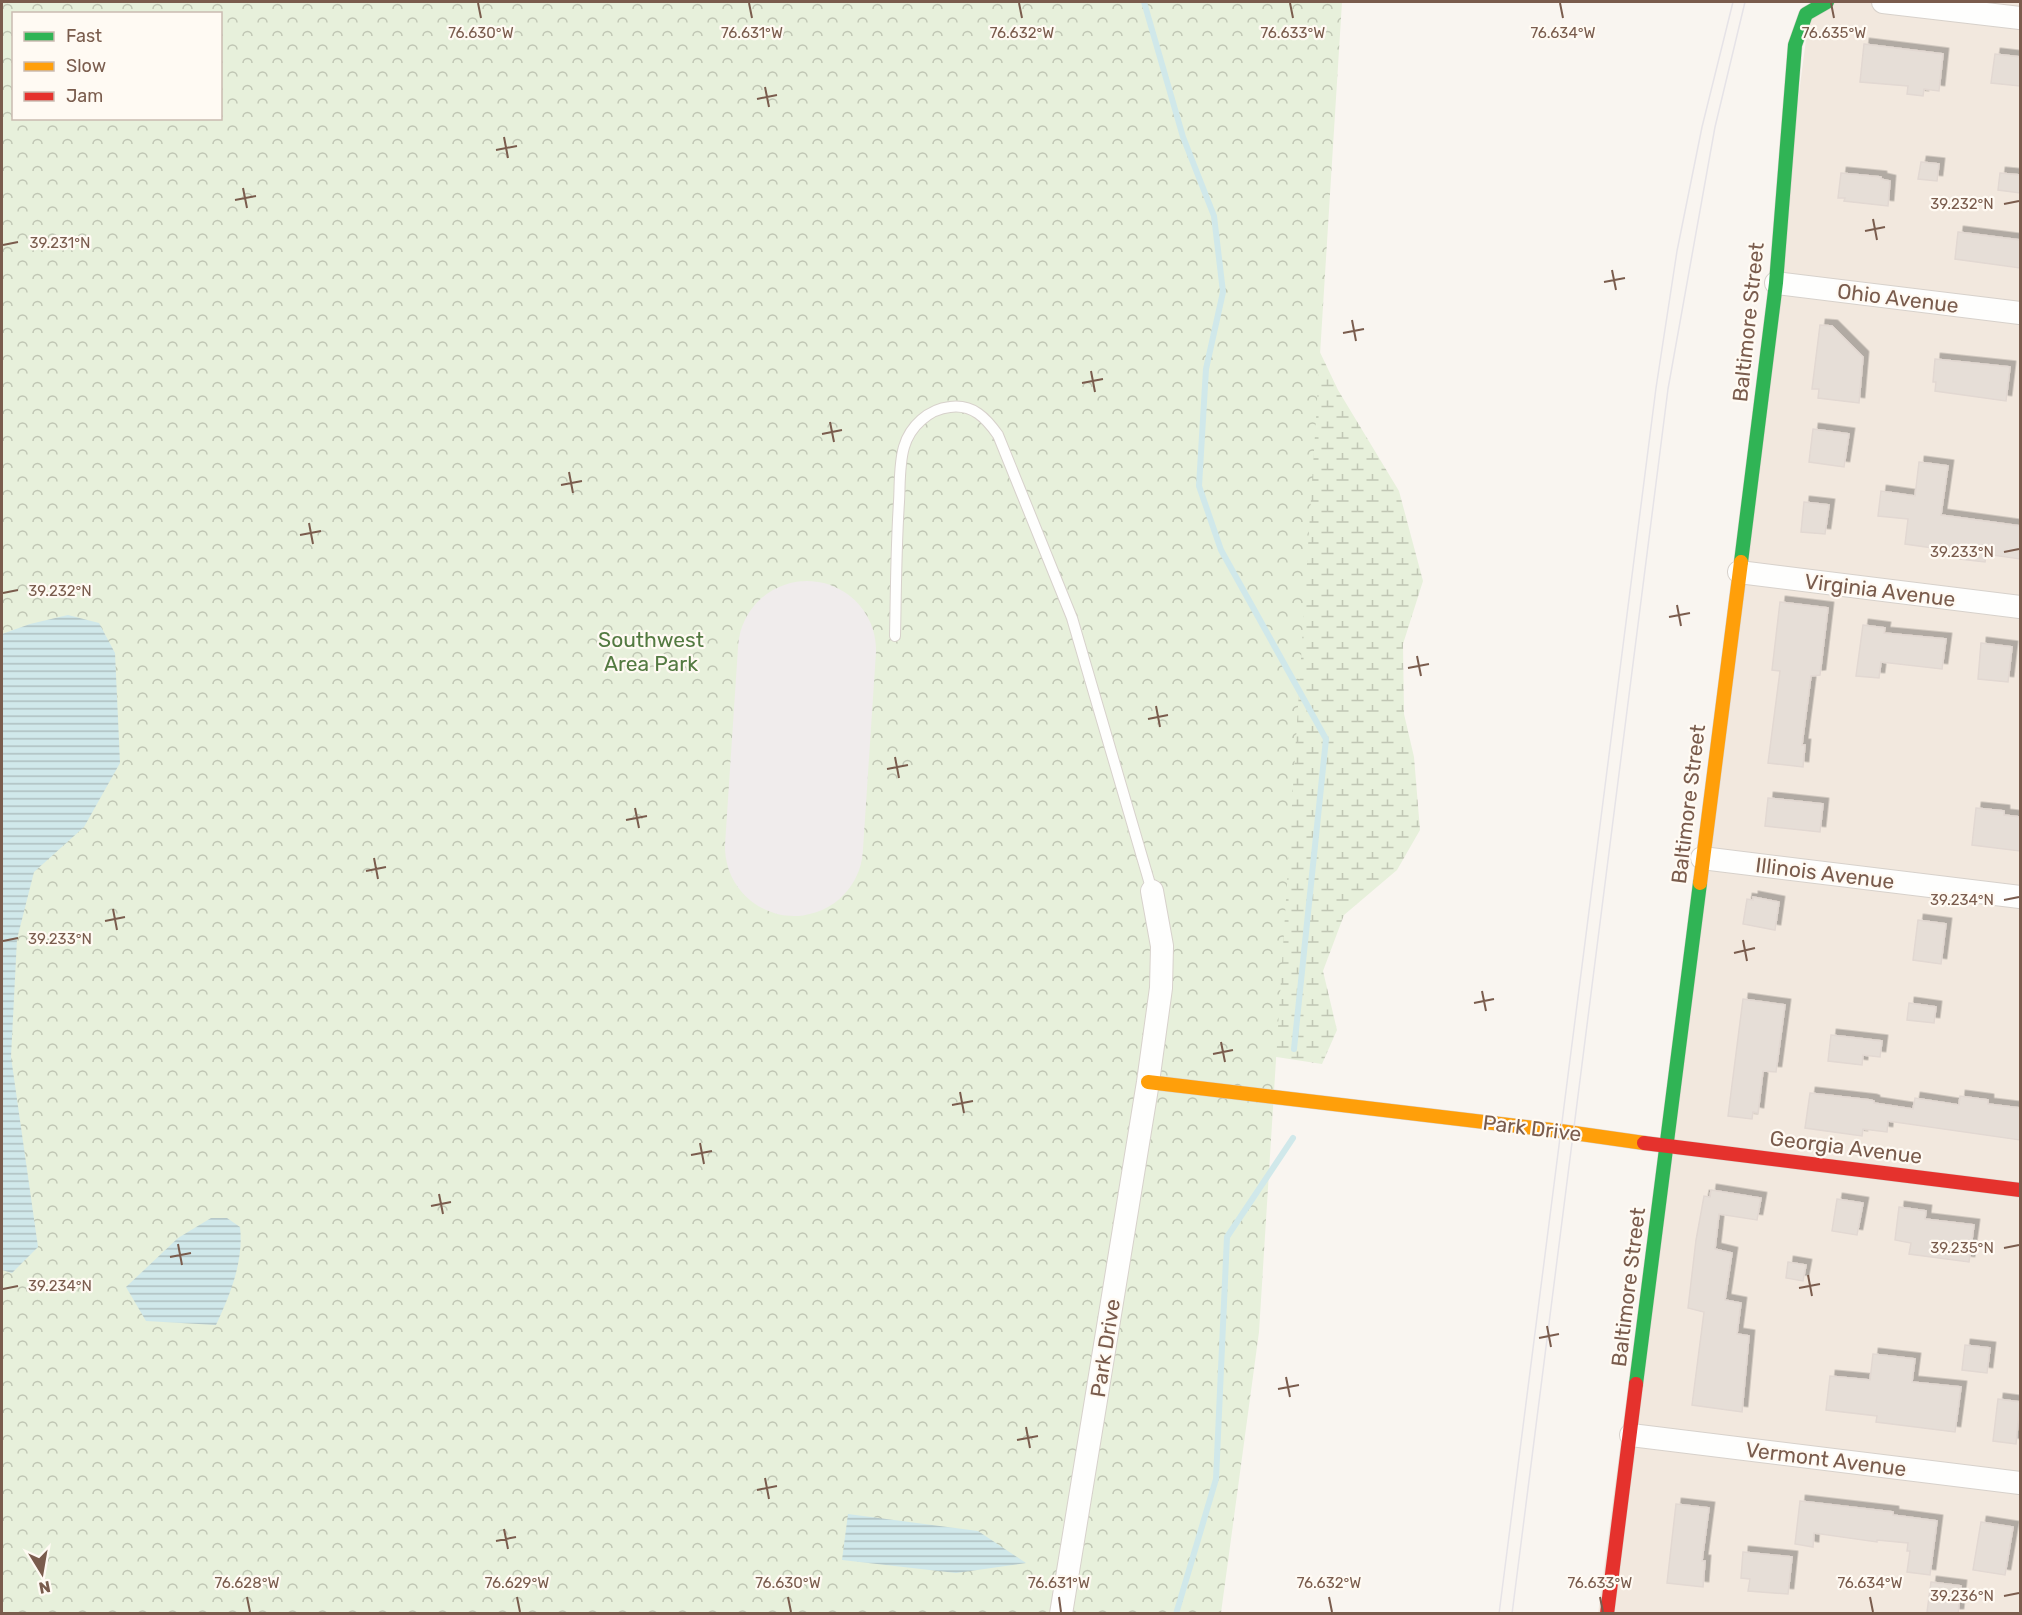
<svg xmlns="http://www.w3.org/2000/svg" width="2022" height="1615" viewBox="0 0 2022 1615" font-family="Rubik,sans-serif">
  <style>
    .residential { fill: #f2e8de }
    .wetland { fill: url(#wetland-marsh) }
    .park { fill: url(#park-crowns); fill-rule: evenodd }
    .water { fill: url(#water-rules) }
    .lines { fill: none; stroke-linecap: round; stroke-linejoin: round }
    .stream { stroke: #d0e8ea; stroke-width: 6 }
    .runway { stroke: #f0ecec; stroke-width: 138 }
    .building { fill: #e6ded7; stroke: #e2d8d2; stroke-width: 1.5; filter: url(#shadow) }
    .lane-casing { stroke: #d7d1cb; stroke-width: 12 }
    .street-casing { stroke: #d7d1cb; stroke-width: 24 }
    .fast-casing { stroke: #d9d2cb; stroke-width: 15 }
    .slow-casing { stroke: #d9d2cb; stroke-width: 15 }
    .jam-casing { stroke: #d9d2cb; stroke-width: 15 }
    .lane { stroke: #fefefd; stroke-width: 10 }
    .street { stroke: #fefefd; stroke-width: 22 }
    .fast { stroke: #30b455; stroke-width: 14 }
    .slow { stroke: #ff9f0a; stroke-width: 14 }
    .jam { stroke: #e5322d; stroke-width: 14 }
    .tram { stroke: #e6e3e7; stroke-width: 1.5 }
    .ticks { fill: none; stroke: #7a5c4d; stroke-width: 2 }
    .labels { text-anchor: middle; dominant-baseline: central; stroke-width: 4.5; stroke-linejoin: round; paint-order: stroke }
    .street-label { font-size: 21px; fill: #7a5c4d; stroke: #fffaf3 }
    .park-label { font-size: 21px; fill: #537a41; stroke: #fffaf3 }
    .ticks-label { font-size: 15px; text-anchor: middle; fill: #7a5c4d; stroke: #fffaf3; stroke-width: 4.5; stroke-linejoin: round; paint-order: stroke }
  </style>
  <defs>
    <pattern id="wetland-marsh" width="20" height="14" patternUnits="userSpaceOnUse" patternTransform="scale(1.5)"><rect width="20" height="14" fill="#e7f0db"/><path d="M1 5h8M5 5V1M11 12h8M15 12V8" fill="none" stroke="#c0c6b4"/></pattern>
    <pattern id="park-crowns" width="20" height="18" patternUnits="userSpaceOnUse" patternTransform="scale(1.5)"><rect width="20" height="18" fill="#e7f0db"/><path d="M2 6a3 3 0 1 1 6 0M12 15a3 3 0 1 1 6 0" fill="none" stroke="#c0c6b4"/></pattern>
    <pattern id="water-rules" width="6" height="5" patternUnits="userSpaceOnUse" patternTransform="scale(1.5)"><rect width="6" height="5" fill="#d0e8ea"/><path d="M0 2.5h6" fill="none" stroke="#aebfc0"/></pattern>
    <filter id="shadow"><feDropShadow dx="5.5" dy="-5.5" stdDeviation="0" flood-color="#0004"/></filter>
  </defs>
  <rect width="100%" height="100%" fill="#f9f5f0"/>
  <path class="residential" d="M1811 2H2020V1613L1598 1614Z"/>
  <path class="wetland" d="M1275 258 1338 390 1399 491 1423 581 1403 644 1404 714 1414 757 1420 830 1397 870 1344 915 1323 971 1337 1030 1322 1064 1257 1054Z"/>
  <path class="park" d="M2 2H1342L1259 1332 1221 1613 2 1614ZM14 14H220V118H14Z"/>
  <path class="water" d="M68 615 99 623 115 653 120 763 84 827 34 872 17 939 11 1057 38 1247 12 1273 2 1270V634L30 624Z
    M211 1218H227L240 1227C244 1261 230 1295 216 1325L146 1321 126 1287 178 1238Z
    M848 1514 978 1531 1026 1563 956 1573 842 1560Z"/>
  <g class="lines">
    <path class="stream" d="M1144 2 1183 137 1214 216 1223 292 1206 369 1199 486 1221 550 1326 739 1294 1049
      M1176 1614 1216 1479 1227 1237 1293 1138"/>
    <path class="runway" d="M794 847 807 650"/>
  </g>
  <path class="building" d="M1864 44 1943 54 1939 91 1924 89 1923 96 1907 94 1908 86 1860 82Z
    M1995 54 2020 57V86L1991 83Z
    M1921 162 1939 164 1937 181 1918 179Z
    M1841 173 1881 177V179L1890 181 1888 206 1844 201 1845 198H1838Z
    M2000 173 2020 175V193L1998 190Z
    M1958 232 2020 240V268L1955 259Z
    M1820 325 1832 326 1863 357 1859 403 1818 398 1819 389H1812Z
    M1935 359 2010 367 2006 401 1935 391 1936 382H1933Z
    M1813 429 1849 434 1844 467 1809 462Z
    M1919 462 1948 466 1941 515 2020 526V559L1986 554 1985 562 1960 559 1961 552 1905 544 1908 519 1878 516 1881 491 1915 496Z
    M1804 502 1829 505 1825 534 1801 532Z
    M1780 602 1828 608 1820 675 1811 676 1802 745H1805L1803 767 1768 763 1780 671 1772 670Z
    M1863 625 1885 628 1884 633 1946 639 1942 669 1881 662 1879 678 1856 676Z
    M1981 643 2012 647 2008 682 1978 679Z
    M1768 798 1823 804 1820 832 1765 826Z
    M1976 808 2004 811V815L2020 817V851L1972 845Z
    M1753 897 1779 902 1775 930 1743 924 1747 899 1753 900Z
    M1918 920 1946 924 1941 964 1913 960Z
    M1743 999 1785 1005 1776 1072 1763 1071 1758 1113 1753 1112 1752 1119 1728 1116Z
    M1909 1003 1936 1007 1934 1023 1907 1020Z
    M1831 1035 1882 1041 1880 1057 1863 1055 1862 1065 1828 1061Z
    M1810 1093 1871 1100 1874 1101V1103L1913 1109 1915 1098 1959 1105 1960 1096 1988 1100V1104L2020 1108V1140L1888 1121 1887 1132 1863 1129 1862 1136 1805 1128Z
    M1711 1190 1761 1198 1757 1220 1719 1214 1715 1249 1732 1253 1725 1300 1741 1303 1737 1334 1749 1336 1742 1412 1692 1405 1704 1312 1688 1308 1696 1240 1704 1196 1710 1197Z
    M1837 1199 1863 1203 1857 1235 1832 1231Z
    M1899 1207 1926 1211 1925 1219 1974 1225 1969 1262 1909 1254 1911 1243 1895 1240Z
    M1788 1262 1806 1265 1803 1281 1786 1278Z
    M1965 1345 1990 1348 1987 1373 1962 1370Z
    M1873 1354 1915 1359 1912 1382 1961 1387 1955 1432 1876 1422 1877 1416 1826 1410 1830 1376 1870 1380Z
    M1998 1399 2020 1402 2016 1444 1993 1441Z
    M1800 1501 1893 1512V1515L1937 1521 1930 1575 1907 1572 1910 1551H1907L1908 1543 1877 1540V1542L1814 1533 1813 1547 1795 1544Z
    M1676 1504 1709 1508 1702 1561H1705L1703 1587 1667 1583Z
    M1981 1522 2013 1527 2005 1575 1973 1570Z
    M1743 1552 1792 1557 1788 1594 1748 1591 1750 1579 1741 1578Z
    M1931 1582 1961 1586 1958 1614H1933L1927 1612Z"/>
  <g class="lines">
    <defs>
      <path id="lane" d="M895 636C896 591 896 547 899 502 900 484 899 464 904 447 910 426 929 409 950 407 973 404 986 418 998 435L1072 618 1152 891"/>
      <path id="street" d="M1883 2 2020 18
        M1776 283 2020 313
        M1739 572 2020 607
        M1702 858 2020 897
        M1631 1435 2020 1483
        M1061 1614 1148 1082 1161 988 1162 946 1152 891"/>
      <path id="fast" d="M1741 562 1776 283 1795 45 1806 14 1827 2
        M1636 1384 1700 883"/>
      <path id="slow" d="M1700 883 1741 562
        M1148 1082 1560 1131 1644 1143"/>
      <path id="jam" d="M1644 1143 2020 1190
        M1607 1614 1636 1384"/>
    </defs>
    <use href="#lane" class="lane-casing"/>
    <use href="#street" class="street-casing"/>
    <use href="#fast" class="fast-casing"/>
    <use href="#slow" class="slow-casing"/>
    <use href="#jam" class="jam-casing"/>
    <use href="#lane" class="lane"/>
    <use href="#street" class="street"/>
    <use href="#fast" class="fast"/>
    <use href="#slow" class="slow"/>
    <use href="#jam" class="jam"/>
    <path class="tram" d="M1499 1614 1656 388 1677 251 1702 127 1733 2
      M1512 1614 1668 389 1715 127 1745 2"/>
  </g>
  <path class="ticks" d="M478 3 481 18M749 3 752 18M1019 3 1022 18M1290 3 1293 18M1560 3 1563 18M1831 3 1834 18M765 87 769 107M757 99 777 95M504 137 508 158M496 150 517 146M243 188 247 208M235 200 256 196M2004 204 2019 201M1873 219 1877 240M1865 231 1885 227M3 245 18 242M1612 270 1616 290M1604 282 1625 278M1352 320 1356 341M1343 333 1364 329M1091 371 1095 392M1082 383 1103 379M830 422 834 442M822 434 842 430M569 472 573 493M561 485 582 481M309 523 313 544M300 535 321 531M2004 552 2019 549M3 593 18 590M1677 605 1681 626M1669 617 1690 613M1417 656 1421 676M1408 668 1429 664M1156 706 1160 727M1148 719 1168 715M895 757 899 778M887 769 908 765M635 808 639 828M626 820 647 816M374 858 378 879M366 871 386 867M2004 900 2019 897M113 909 117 930M105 921 125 917M1743 940 1747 961M3 941 18 938M1734 953 1755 948M1482 991 1486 1011M1474 1003 1494 999M1221 1042 1225 1062M1213 1054 1233 1050M960 1092 964 1113M952 1105 973 1101M700 1143 704 1164M691 1155 712 1151M439 1194 443 1214M431 1206 451 1202M178 1244 182 1265M2004 1248 2019 1245M170 1257 191 1253M1808 1275 1812 1296M1799 1288 1820 1284M3 1289 18 1286M1547 1326 1551 1347M1539 1338 1559 1334M1286 1377 1290 1397M1278 1389 1299 1385M1026 1427 1030 1448M1017 1440 1038 1436M765 1478 769 1499M757 1490 777 1486M504 1529 508 1549M496 1541 516 1537M2004 1596 2019 1593M247 1597 250 1612M517 1597 520 1612M788 1597 791 1612M1059 1597 1061 1612M1329 1597 1332 1612M1600 1597 1603 1612M1870 1597 1873 1612"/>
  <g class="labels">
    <g class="street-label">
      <text transform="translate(1898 298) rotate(7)">Ohio Avenue</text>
      <text transform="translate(1748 322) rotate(-84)">Baltimore Street</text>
      <text transform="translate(1880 590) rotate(7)">Virginia Avenue</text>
      <text transform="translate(1688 804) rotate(-83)">Baltimore Street</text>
      <text transform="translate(1825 873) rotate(7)">Illinois Avenue</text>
      <text transform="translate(1532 1128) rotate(7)">Park Drive</text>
      <text transform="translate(1846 1147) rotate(7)">Georgia Avenue</text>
      <text transform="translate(1628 1287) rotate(-83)">Baltimore Street</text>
      <text transform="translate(1105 1348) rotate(-81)">Park Drive</text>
      <text transform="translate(1826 1459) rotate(7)">Vermont Avenue</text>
    </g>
    <g class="park-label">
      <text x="651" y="639">Southwest<tspan x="651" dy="24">Area Park</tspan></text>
    </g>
  </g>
  <g class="ticks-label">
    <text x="481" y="38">76.630°W</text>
    <text x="752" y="38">76.631°W</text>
    <text x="1022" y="38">76.632°W</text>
    <text x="1293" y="38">76.633°W</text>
    <text x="1563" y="38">76.634°W</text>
    <text x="1834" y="38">76.635°W</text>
    <text x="1962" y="209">39.232°N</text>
    <text x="60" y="248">39.231°N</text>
    <text x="1962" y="557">39.233°N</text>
    <text x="60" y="596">39.232°N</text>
    <text x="1962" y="905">39.234°N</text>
    <text x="60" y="944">39.233°N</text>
    <text x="1962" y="1253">39.235°N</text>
    <text x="60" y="1291">39.234°N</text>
    <text x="247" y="1588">76.628°W</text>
    <text x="517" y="1588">76.629°W</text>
    <text x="788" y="1588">76.630°W</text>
    <text x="1059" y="1588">76.631°W</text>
    <text x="1329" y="1588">76.632°W</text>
    <text x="1600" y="1588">76.633°W</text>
    <text x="1870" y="1588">76.634°W</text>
    <text x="1962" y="1601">39.236°N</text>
  </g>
  <rect width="2022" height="1615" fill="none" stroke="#7a5c4d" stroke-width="6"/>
  <rect x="12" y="12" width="210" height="108" fill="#fffaf3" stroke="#cabbb1" stroke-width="1.5"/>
  <rect x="24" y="32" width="30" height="9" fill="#30b455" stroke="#cabbb1" stroke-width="1.5"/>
  <text x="66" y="42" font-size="18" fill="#7a5c4d">Fast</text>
  <rect x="24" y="62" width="30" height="9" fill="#ff9f0a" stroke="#cabbb1" stroke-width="1.5"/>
  <text x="66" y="72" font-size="18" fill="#7a5c4d">Slow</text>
  <rect x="24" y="92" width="30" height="9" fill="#e5322d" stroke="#cabbb1" stroke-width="1.5"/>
  <text x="66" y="102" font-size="18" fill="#7a5c4d">Jam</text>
  <g transform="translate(42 1573) rotate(169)" stroke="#fffaf3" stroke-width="4.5" paint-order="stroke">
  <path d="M0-4.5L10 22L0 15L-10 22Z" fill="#7a5c4d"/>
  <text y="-9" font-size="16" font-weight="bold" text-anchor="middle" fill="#7a5c4d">N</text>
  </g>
</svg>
